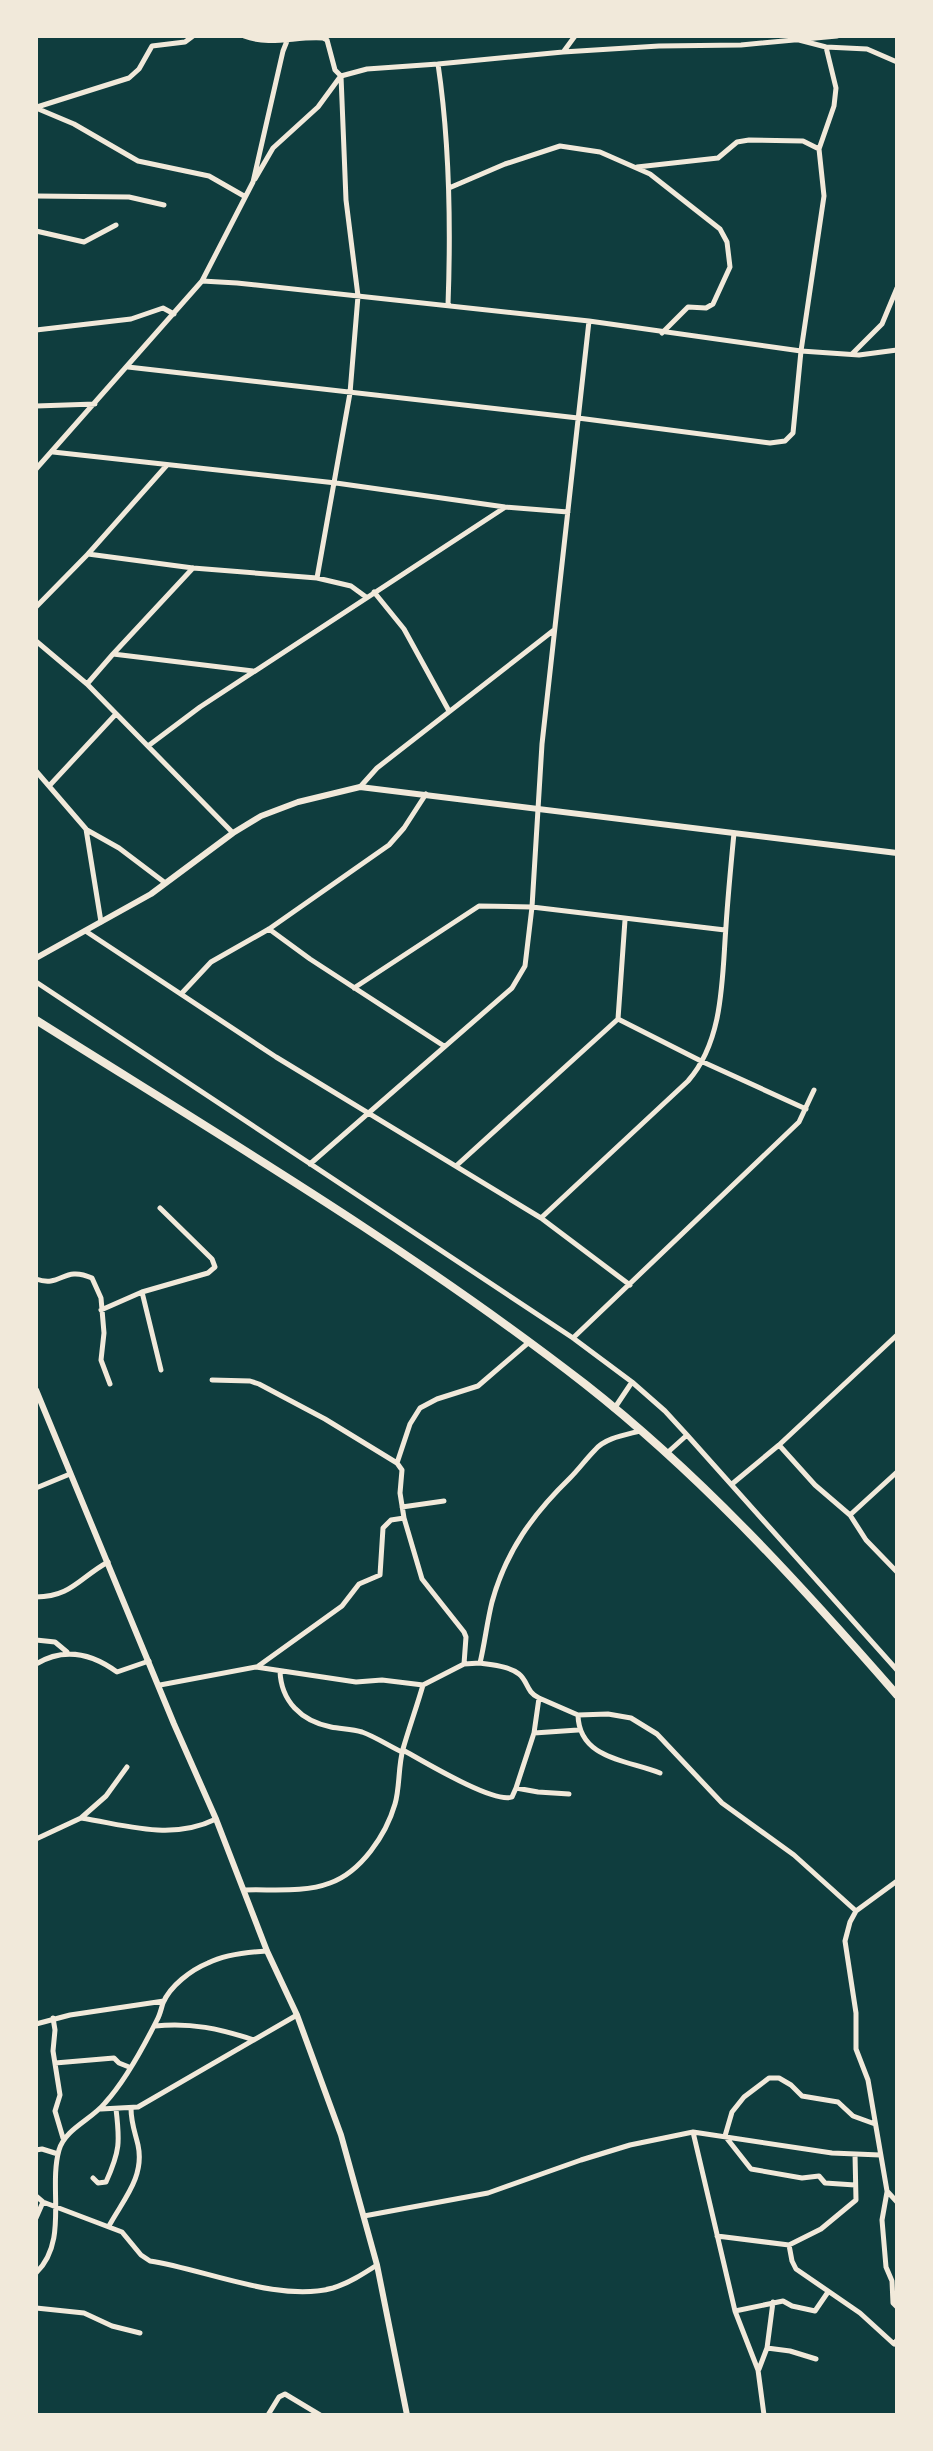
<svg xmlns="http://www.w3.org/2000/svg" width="933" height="2451" viewBox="0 0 933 2451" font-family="Overpass,sans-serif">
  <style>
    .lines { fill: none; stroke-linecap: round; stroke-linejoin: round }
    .minor { stroke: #f1e9da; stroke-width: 5 }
    .tertiary { stroke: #f1e9da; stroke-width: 6 }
    .primary { stroke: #f1e9da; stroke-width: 8 }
  </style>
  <rect width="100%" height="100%" fill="#0f3d3e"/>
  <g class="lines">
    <path class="minor" d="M244 36C271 46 295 36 323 38L327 40 335 70 341 76 367 69 438 64 563 52 659 46 741 45 837 36
      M799 40 826 47 867 49 897 62
      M564 51 575 36
      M438 64C450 145 451 224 448 305
      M37 107 129 78 139 69 152 46 185 42 193 36
      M36 108 74 124 138 161 209 176 244 196
      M637 167 718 158 737 142 749 140 803 141 819 149
      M255 179 273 148 318 107 340 77
      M449 188 505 164 560 146 600 152 650 174 720 229 727 242 730 267 713 304 706 308 688 307 662 333
      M36 196 129 197 164 205
      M36 231 84 242 116 225
      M202 281 253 182 283 51 289 36
      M589 321 542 744 532 907 725 930
      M36 330 131 319 163 308 174 314
      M852 354 882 324 897 288
      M128 367 578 418 770 443 785 441 793 433 801 351 824 196 819 149 834 106 836 88 826 47
      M36 406 95 404
      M53 452 336 483 505 507 568 512
      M36 469 202 281 237 283 589 321 801 351 859 355 897 350
      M88 554 193 568 317 578 351 586 366 597
      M193 568 113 654 253 671
      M317 578 350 393 358 296 346 200 341 76
      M374 592 404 629 449 711
      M36 607 88 554 167 465
      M36 641 87 684 233 833
      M87 684 113 654
      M148 746 200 707 504 508
      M36 771 86 829 101 922
      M50 785 115 715
      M360 787 377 768 554 630
      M87 830 119 848 164 882
      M269 929 310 959 444 1046
      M87 932 276 1057 541 1218 630 1285
      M36 982 573 1338 632 1382 614 1409
      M182 993 211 962 269 929 389 845 404 828 426 794
      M618 1019 625 920
      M310 1164 512 988 525 966 532 907 479 906 354 988
      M456 1166 618 1019 703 1062 806 1109
      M541 1218 688 1081C724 1040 722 978 726 926 728 895 731 864 734 833
      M36 1279C62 1288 63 1265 92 1278L101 1298 104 1333 101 1360 110 1384
      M142 1292 161 1370
      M101 1310 142 1292 208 1273 215 1267 212 1259 160 1208
      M573 1338 799 1122 814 1090
      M212 1380 250 1381 259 1384 325 1419 397 1463 402 1470 400 1493 404 1518 422 1579 464 1632 466 1637 464 1664
      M632 1382 665 1411 687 1435 667 1453
      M687 1435 897 1670
      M779 1445 815 1485 850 1515 866 1540 897 1572
      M397 1463 410 1424 420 1408 437 1399 478 1386 528 1343
      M732 1484 779 1445 897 1335
      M36 1488 70 1474
      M402 1507 444 1501
      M850 1515 897 1472
      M36 1597C71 1597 79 1578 108 1562
      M36 1640 55 1642 67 1652
      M480 1663C492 1665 509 1666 519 1674 528 1681 526 1692 539 1698
      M36 1664C64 1647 91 1653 117 1672L149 1661
      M257 1667 342 1606 359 1584 380 1575 383 1528 391 1520 404 1518
      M280 1671C281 1701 301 1721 331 1727 341 1729 352 1729 362 1732 376 1737 389 1746 402 1752
      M160 1685 256 1667 356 1682 382 1680 423 1685 464 1664 480 1663C485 1642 487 1622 492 1602 506 1551 533 1514 570 1478 579 1469 586 1459 595 1450 605 1438 625 1435 640 1431
      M578 1715 608 1714 631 1718 657 1734 722 1803 794 1855 856 1911
      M534 1733 578 1730
      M403 1750C423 1761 494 1804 512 1797L516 1788 538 1792 569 1794
      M516 1788 534 1733 539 1698 578 1715C579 1759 627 1760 660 1773
      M81 1818C127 1825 171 1841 216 1819
      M36 1839 81 1818 106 1796 127 1767
      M897 1881 856 1911 850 1922 845 1941 856 2013V2049L868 2080 887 2191 897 2202
      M244 1890C272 1889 304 1893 330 1883 361 1872 386 1835 395 1804 400 1787 398 1767 403 1749 409 1728 417 1706 423 1685
      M53 2018 55 2030 53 2051 60 2095 55 2111 63 2138
      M36 2024 70 2015 164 2001
      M155 2026C190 2022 221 2029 254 2040
      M55 2063 114 2058 119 2063 129 2067
      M101 2109 138 2107 297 2015
      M693 2132 735 2311 758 2370 764 2415
      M36 2150 42 2149 58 2154
      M93 2178 98 2183 106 2182C120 2151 120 2142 116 2109
      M855 2185 825 2183 819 2176 802 2178 751 2169 725 2136 732 2112 744 2097 769 2078H779L791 2085 802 2096 838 2102 853 2116 875 2124
      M887 2192 882 2220 886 2267 892 2281 893 2303 897 2307
      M36 2196 43 2202 122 2232 141 2255 150 2261C204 2269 279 2303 333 2288 349 2283 363 2274 377 2265
      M364 2216 488 2193 581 2160 630 2145 693 2132 832 2153 880 2155
      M36 2218 43 2202
      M109 2226C123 2200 145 2177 138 2145 135 2132 131 2123 131 2108
      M717 2236 789 2245 821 2229 856 2200 855 2154
      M789 2245 792 2261 796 2269 860 2313 894 2344 897 2340
      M36 2273C69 2241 48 2189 59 2150 65 2129 91 2120 105 2103 126 2080 143 2048 157 2020 160 2015 161 2009 163 2003 170 1986 191 1970 208 1963 226 1954 248 1952 267 1951
      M36 2308 84 2313 112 2326 140 2333
      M735 2311 783 2301 792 2306 815 2311 828 2292
      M767 2348 790 2351 816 2359
      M759 2369 767 2348 773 2302
      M268 2415 279 2397 285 2394 320 2415"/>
    <path class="tertiary" d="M36 958 151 894 233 833 261 816 298 802 360 787 897 853
      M36 1390 174 1724 216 1819 267 1951 297 2015 341 2135 377 2265 407 2415"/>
    <path class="primary" d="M36 1020C222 1137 411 1249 585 1384 701 1475 801 1585 897 1695"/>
  </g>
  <rect width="933" height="2451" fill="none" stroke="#f1e9da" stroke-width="76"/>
</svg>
